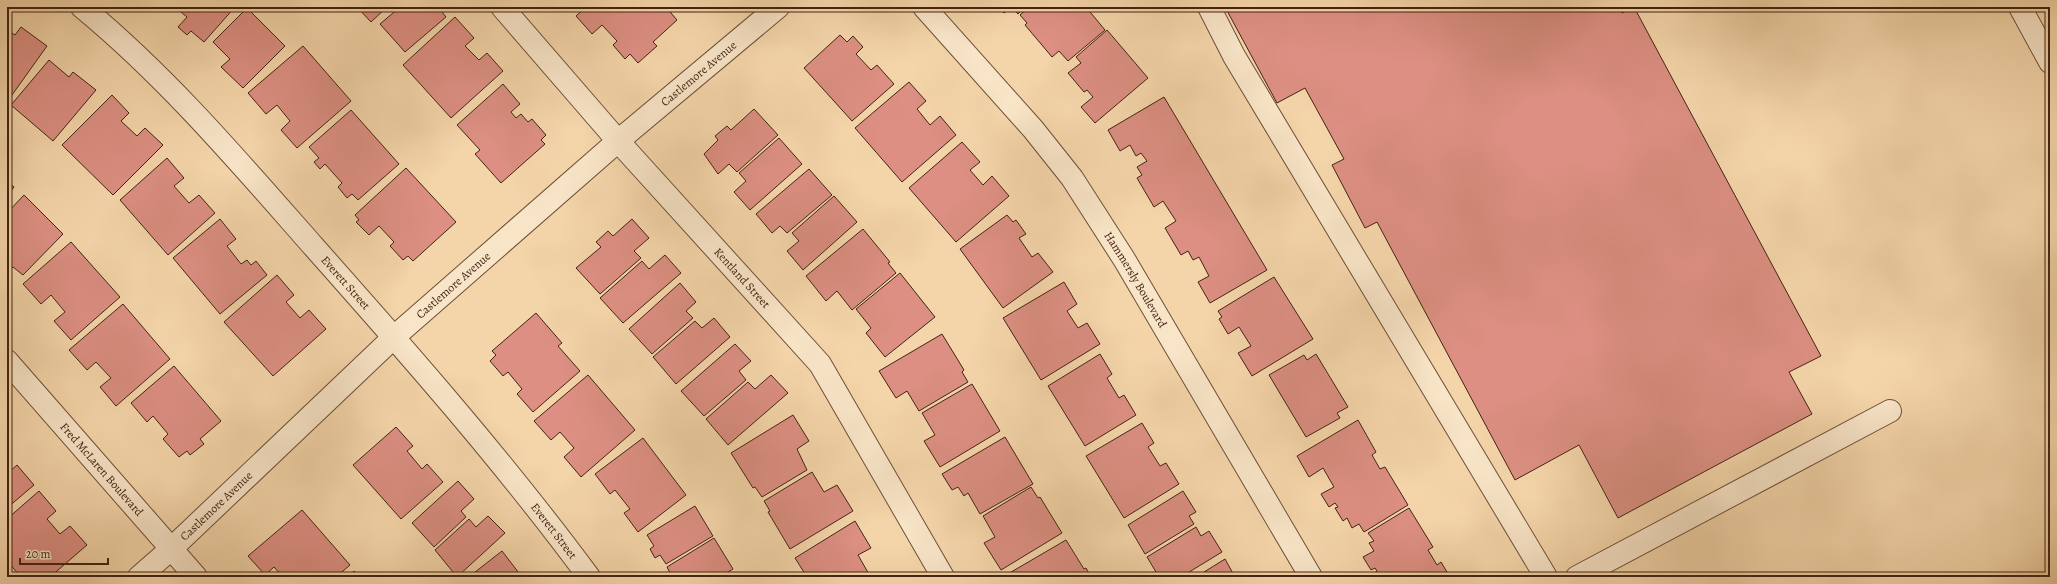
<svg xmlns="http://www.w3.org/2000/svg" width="2057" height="584" viewBox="0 0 2057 584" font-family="Alegreya,serif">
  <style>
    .building { fill: #dc8f82; stroke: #422313 }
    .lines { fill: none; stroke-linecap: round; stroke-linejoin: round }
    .minor-casing { stroke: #6e5038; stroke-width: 24 }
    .minor { stroke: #f8e4c7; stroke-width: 22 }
    .labels { text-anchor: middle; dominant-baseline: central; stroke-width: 4; stroke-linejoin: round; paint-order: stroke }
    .street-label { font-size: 12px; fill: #422313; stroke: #f8e4c7 }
  </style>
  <rect width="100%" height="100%" fill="#f4d5a9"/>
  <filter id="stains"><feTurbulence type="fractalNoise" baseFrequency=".005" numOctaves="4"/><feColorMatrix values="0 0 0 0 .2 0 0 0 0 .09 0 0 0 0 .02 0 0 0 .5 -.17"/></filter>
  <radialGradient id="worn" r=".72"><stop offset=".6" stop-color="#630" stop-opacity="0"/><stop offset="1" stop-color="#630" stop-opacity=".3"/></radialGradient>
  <path class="building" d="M175 7H235L204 42 191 31 187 35 178 27 187 17Z
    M357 7H387L371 22Z
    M400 7H438L446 17 405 52 380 24Z
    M586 7H666L677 20 653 42 657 46 638 63 630 54 625 59 613 45 617 41 602 25 592 34 576 16Z
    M999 7H1011L1004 13Z
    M1012 7H1025L1018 14Z
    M1029 7H1086L1105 30 1068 61 1059 51 1052 57 1025 25 1027 23 1020 15Z
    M1225 7H1618L1622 13 1634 7 1821 356 1789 372 1812 414 1618 518 1579 445 1515 480 1377 222 1365 228 1332 165 1344 159 1305 88 1277 103Z
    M247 8 285 46 243 88 221 67 230 59 213 42Z
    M455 17 474 38 465 46 479 60 487 53 503 71 451 118 403 65Z
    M21 27 47 46 7 102V30L15 35Z
    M1107 30 1148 78 1095 123 1081 107 1093 97 1087 90 1084 92 1068 73 1081 63 1076 57Z
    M840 35 847 42 853 36 863 47 856 54 871 70 877 65 894 84 852 121 804 68Z
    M303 46 351 101 297 148 281 130 290 121 277 105 266 114 248 93Z
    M49 60 69 77 73 72 96 90 53 141 11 105Z
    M909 82 926 101 917 109 930 125 940 116 956 135 902 182 855 128Z
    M503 84 520 104 511 112 516 118 521 114 528 122 532 119 546 135 541 140 545 144 501 183 475 154 480 150 457 125Z
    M112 95 129 113 121 121 137 136 145 128 163 145 113 195 62 145Z
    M1164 97 1267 270 1210 303 1198 282 1209 276 1199 257 1193 260 1188 251 1181 255 1165 228 1176 221 1163 201 1154 207 1137 178 1142 175 1137 167 1147 161 1141 153 1136 156 1130 145 1120 151 1108 130Z
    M754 109 778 135 737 172 729 164 718 174 704 154 718 140 715 136 727 126 731 130Z
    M351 110 399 164 358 200 352 194 347 198 338 187 342 183 325 164 320 169 314 162 319 158 309 147Z
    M779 138 802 164 750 210 734 192 746 181 739 173Z
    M962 142 980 162 970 170 983 185 992 176 1009 196 956 242 909 188Z
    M167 158 184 178 174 186 189 203 199 195 215 213 168 255 120 200Z
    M406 168 456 222 413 261 408 256 403 260 390 246 394 242 379 226 369 235 356 222 359 220 355 215Z
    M809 169 832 195 787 233 780 226 772 233 756 214Z
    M7 181 14 187 7 196Z
    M24 195 63 234 23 275 13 267 7 273V213Z
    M834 196 857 222 803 270 787 251 799 241 792 233Z
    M1007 215 1013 222 1016 220 1026 234 1019 238 1032 257 1038 253 1053 272 1003 308 960 249Z
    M220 219 236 239 227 246 241 264 247 260 251 265 256 261 267 275 220 314 173 258Z
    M632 219 649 238 634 251 641 258 600 294 576 268 601 247 596 242 608 231 613 236Z
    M863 229 890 262 888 263 896 273 852 310 837 291 826 301 806 276Z
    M71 242 120 297 71 340 54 321 65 312 51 295 41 304 23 284Z
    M665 255 681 273 623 323 600 298 642 261 649 269Z
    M900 273 935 317 885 357 866 333 871 328 856 309Z
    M277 275 294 295 286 302 300 318 309 310 326 329 273 376 224 322Z
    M1274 277 1313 339 1252 376 1238 353 1251 346 1239 327 1228 334 1219 319 1222 317 1218 311Z
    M1064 282 1077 304 1067 311 1078 328 1087 323 1100 344 1041 380 1003 318Z
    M680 283 696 302 686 311 693 318 652 354 629 329Z
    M123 304 170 359 116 406 100 387 111 378 96 362 87 370 69 350Z
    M536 313 562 343 558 346 580 371 533 412 517 394 522 389 508 372 503 376 490 361 496 355 492 351Z
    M714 318 730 337 676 384 653 357 695 321 702 328Z
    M942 334 964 370 962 372 968 382 919 411 907 391 896 398 879 371Z
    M735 344 751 361 739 371 746 380 704 416 681 391Z
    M1100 354 1112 374 1107 378 1119 398 1124 395 1136 415 1085 446 1048 386Z
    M1316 354 1348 407 1337 413 1340 418 1306 437 1269 375 1304 355 1307 360Z
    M174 366 221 421 200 439 204 444 190 455 187 451 179 457 163 439 168 434 153 416 147 422 131 403Z
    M588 375 635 430 581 477 564 457 574 448 560 432 551 440 534 421Z
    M771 375 788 393 728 445 706 419 748 382 755 389Z
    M972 384 1000 431 940 467 924 441 935 435 922 413Z
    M793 415 809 441 797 449 807 470 762 497 755 487 753 488 731 453Z
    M1358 420 1376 452 1372 455 1380 469 1385 467 1408 505 1364 532 1359 524 1352 528 1347 518 1343 521 1335 508 1338 507 1335 503 1329 507 1321 494 1334 487 1323 468 1309 477 1297 456Z
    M1142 423 1154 443 1148 447 1160 466 1166 463 1179 484 1124 518 1086 456Z
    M396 427 413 446 407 451 422 469 427 464 443 482 401 519 353 465Z
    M1005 437 1033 484 980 514 968 493 964 496 958 487 952 490 942 474Z
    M643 438 686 495 638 532 624 513 630 509 615 490 610 494 595 474Z
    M17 465 34 485 7 508V470L9 472Z
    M812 472 824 492 837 485 853 511 790 549 768 512 770 511 764 501Z
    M458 481 474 499 461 511 466 517 434 547 412 523Z
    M1031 487 1038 498 1040 497 1062 533 1001 570 984 543 995 537 983 516Z
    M39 491 56 511 47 519 60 534 70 526 87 545 50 577H21L7 561V519Z
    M1183 491 1196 512 1189 516 1194 524 1145 554 1128 525Z
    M695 506 713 536 666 564 660 555 655 558 650 549 654 546 647 535Z
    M1409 508 1433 547 1428 550 1437 565 1441 562 1450 577H1371L1370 576 1377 571 1375 568 1371 570 1363 557 1374 551 1369 543 1374 541 1368 533Z
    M302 510 350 565 336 577H283L274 567 265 575 248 556Z
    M488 516 505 533 457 577 435 550 469 519 476 527Z
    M855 521 871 548 858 555 870 576 807 577 795 558Z
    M1196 527 1201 536 1209 531 1222 552 1181 577H1159L1147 557Z
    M714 538 733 569 720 577H672L667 567Z
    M1066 540 1084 569 1086 568 1091 577H1007L1006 575Z
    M502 551 522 577H470V576Z
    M1225 559 1235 577H1196Z
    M354 571 359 577H348Z"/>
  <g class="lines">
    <defs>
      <g id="minor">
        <path id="s1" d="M82 7C168 78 240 163 314 247 409 354 504 462 589 577"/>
        <path id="s2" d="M502 7 618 141 820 364 943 577"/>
        <path id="s3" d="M924 7 1033 129 1072 178 1124 259 1311 577"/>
        <path d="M1209 7 1234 56 1546 577"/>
        <path d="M2020 7 2050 62"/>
        <path id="s4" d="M7 361 196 577"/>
        <path id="s5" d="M139 577 171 549 394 337 618 141 778 7"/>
        <path d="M1577 577 1890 411"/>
      </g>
    </defs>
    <use href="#minor" class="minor-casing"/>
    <use href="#minor" class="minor"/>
  </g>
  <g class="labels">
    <g class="street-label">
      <text stroke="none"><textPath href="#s5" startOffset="753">Castlemore Avenue</textPath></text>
      <text stroke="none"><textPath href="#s2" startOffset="362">Kentland Street</textPath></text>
      <text stroke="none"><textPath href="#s3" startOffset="346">Hammersly Boulevard</textPath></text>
      <text stroke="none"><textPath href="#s1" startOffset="382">Everett Street</textPath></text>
      <text stroke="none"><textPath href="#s5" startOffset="429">Castlemore Avenue</textPath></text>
      <text stroke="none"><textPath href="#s4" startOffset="144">Fred McLaren Boulevard</textPath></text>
      <text stroke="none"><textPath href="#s5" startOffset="105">Castlemore Avenue</textPath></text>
      <text stroke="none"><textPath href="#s1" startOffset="706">Everett Street</textPath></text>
    </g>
  </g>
  <rect width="2057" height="584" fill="none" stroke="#f4d5a9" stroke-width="24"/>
  <rect x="8" y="8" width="2041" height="568" fill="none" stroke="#422313" stroke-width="2"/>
  <rect x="12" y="12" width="2033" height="560" fill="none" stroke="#422313"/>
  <path d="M20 558v6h88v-6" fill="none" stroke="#422313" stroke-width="2"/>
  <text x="26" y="558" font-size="12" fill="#422313" stroke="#f8e4c7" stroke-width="3" paint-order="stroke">20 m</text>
  <rect width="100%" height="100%" filter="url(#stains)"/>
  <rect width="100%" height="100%" fill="url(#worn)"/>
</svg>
